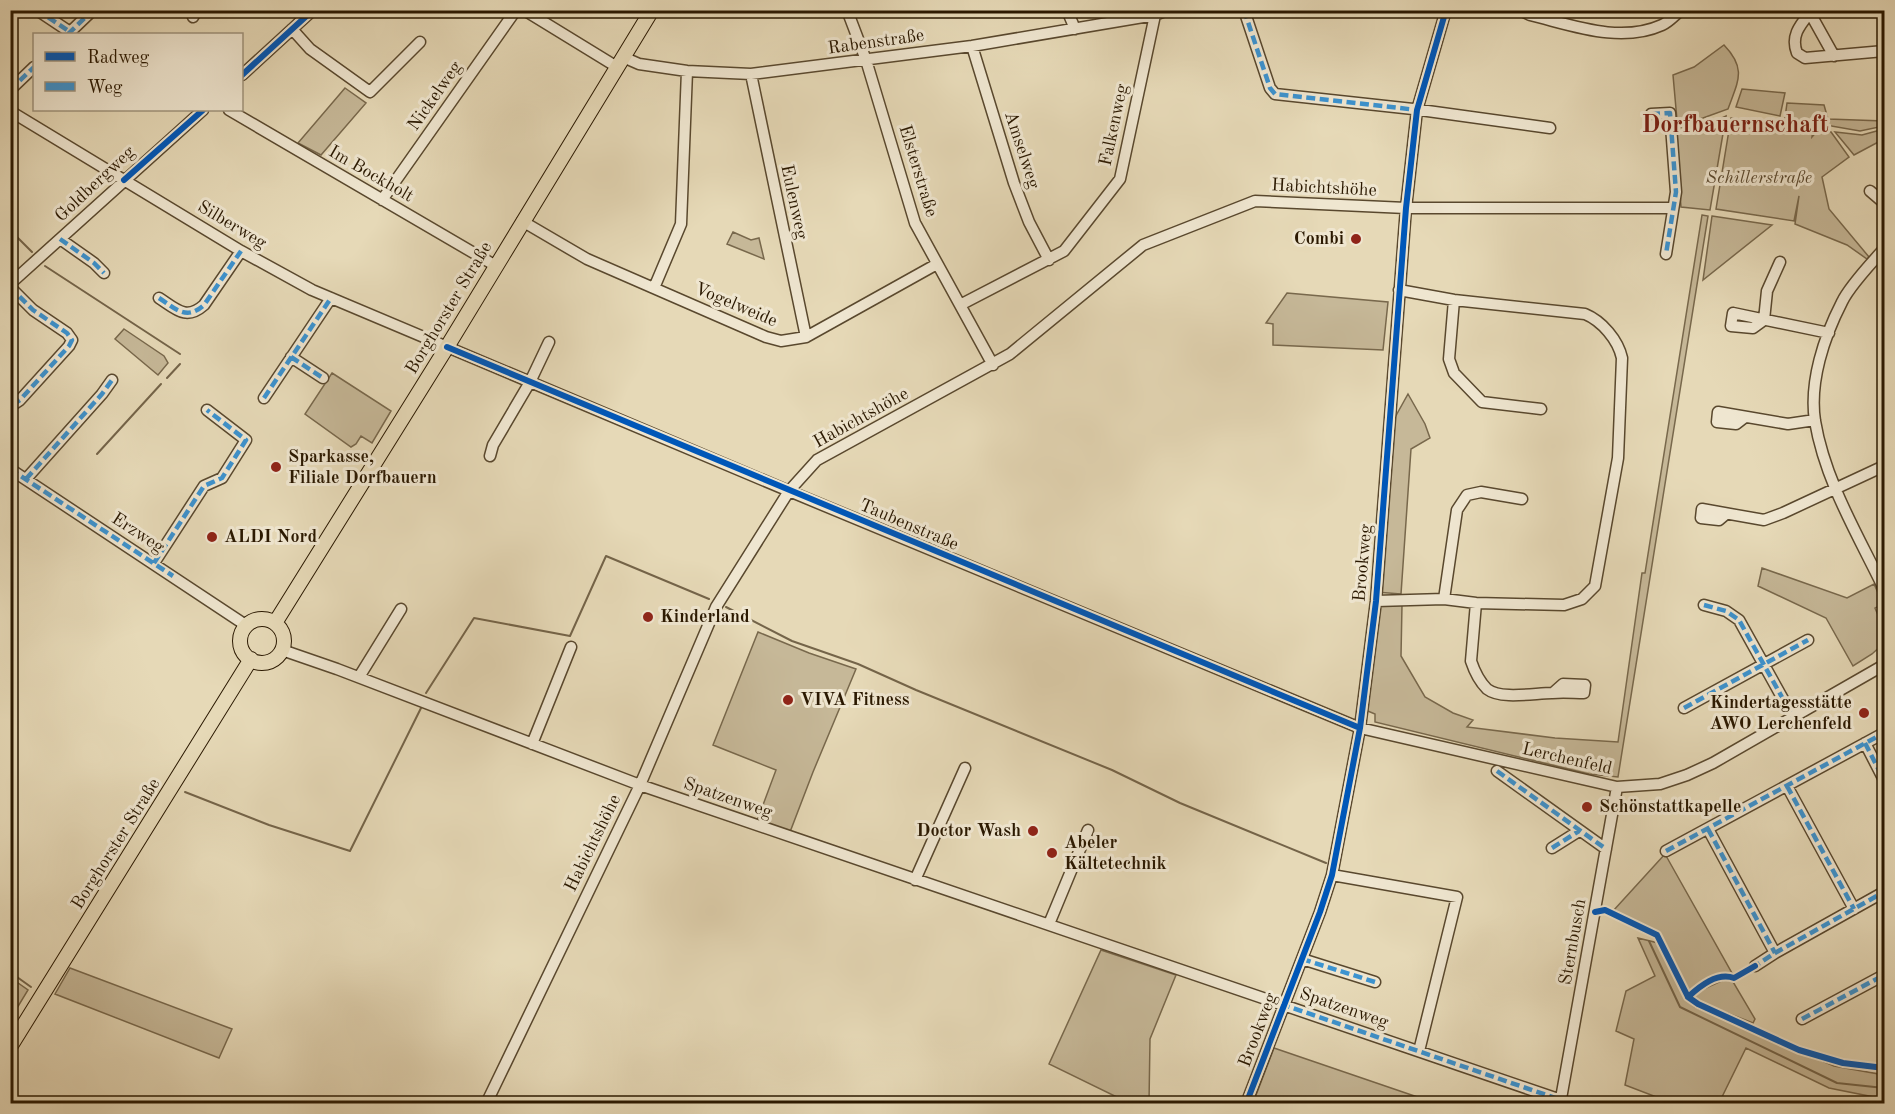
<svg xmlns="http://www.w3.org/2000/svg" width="1895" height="1114" viewBox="0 0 1895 1114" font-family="'Old Standard TT',serif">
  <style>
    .green { fill: #c6b898; stroke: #78684c; stroke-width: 1.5 }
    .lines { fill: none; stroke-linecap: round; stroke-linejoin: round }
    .stream { stroke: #746449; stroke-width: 2 }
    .minor-casing { stroke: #59482e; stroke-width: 13 }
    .major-casing { stroke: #2a1800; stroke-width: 16 }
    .minor { stroke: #efe6d0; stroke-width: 10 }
    .major { stroke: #e6d9b7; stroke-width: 14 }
    .quiet { stroke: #3c93d0; stroke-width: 4.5; stroke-dasharray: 9 4.5; stroke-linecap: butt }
    .cycleway-casing { stroke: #efe6d0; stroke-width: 10 }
    .cycleway { stroke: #0057b8; stroke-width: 6 }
    .poi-dot { fill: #8f2418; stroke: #efe6d0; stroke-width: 2 }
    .labels { text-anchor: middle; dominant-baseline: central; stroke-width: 6; stroke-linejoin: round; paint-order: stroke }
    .street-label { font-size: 18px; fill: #2a1800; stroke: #efe6d0 }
    .park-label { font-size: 18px; font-style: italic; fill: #59482e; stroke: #efe6d0 }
    .poi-label { font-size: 18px; font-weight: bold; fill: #2a1800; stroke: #efe6d0; text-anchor: start }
    .district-label { font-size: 24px; font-weight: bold; fill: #7a1f14; stroke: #efe6d0 }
  </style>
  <rect width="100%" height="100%" fill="#e6d9b7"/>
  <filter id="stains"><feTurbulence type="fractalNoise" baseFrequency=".00333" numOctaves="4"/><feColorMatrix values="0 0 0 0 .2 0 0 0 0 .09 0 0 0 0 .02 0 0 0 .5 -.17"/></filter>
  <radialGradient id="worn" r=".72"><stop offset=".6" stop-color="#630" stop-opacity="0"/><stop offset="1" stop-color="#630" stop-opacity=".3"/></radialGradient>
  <path class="green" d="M1724 45C1747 69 1738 81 1728 109L1703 118 1677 120 1673 75 1694 67Z
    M345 88 366 103 321 155 298 143Z
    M1742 89 1785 93 1780 116 1736 107Z
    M1787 103 1824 105 1828 119 1884 121V126L1860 131 1785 118Z
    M1726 116 1710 210 1681 207 1675 128 1711 123Z
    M1731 118 1813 129 1812 137 1819 129 1831 132 1849 157 1822 177 1829 209 1869 257 1867 259 1847 245 1795 224 1799 196 1794 221 1716 209Z
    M1884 129V139L1854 155 1835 132 1862 135Z
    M1702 215 1708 216 1618 777 1589 774 1375 722V714L1363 709 1376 601 1402 605 1401 656 1425 697 1453 713 1473 720 1467 727 1555 738 1618 742 1642 573H1645Z
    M1712 216 1772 225 1703 280Z
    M733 232 751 240 759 238 764 259 727 244Z
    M1287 293 1388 302 1383 350 1273 345V324L1266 323Z
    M124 329 164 356 168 363 158 375 115 339Z
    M332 373 391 411 372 443 361 436 356 444 351 447 305 414Z
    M1408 394 1425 424 1430 438 1411 449 1401 594 1376 592 1388 430Z
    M1762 568 1847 598 1874 584 1883 604 1875 608 1881 622 1884 620 1883 644 1872 654 1853 666 1826 618 1758 586Z
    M758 632 809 653 856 669 813 772 790 832 757 821 776 770 713 745Z
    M1665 854 1733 975C1716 971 1701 983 1688 993L1658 934 1613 911Z
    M1638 938 1658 943 1685 999 1695 1007 1834 1066 1884 1075V1099L1829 1088 1746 1048 1719 1103H1672L1625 1085 1634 1039 1616 1031 1626 991 1655 976Z
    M1101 950 1176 975 1150 1039 1149 1103H1129L1049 1064Z
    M70 968 232 1029 219 1058 55 994Z
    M11 978 28 990 11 1018Z
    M1728 978 1732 980 1755 1019 1753 1023 1699 1002 1693 997 1699 991Z
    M1274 1048 1435 1103H1253Z"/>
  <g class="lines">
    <path class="stream" d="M53 10 63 16
      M10 230 32 252
      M45 266 180 354
      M167 378 180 364
      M97 454 161 384
      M726 607 792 641 858 664 916 690 1112 770 1180 803 1326 863
      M426 693 474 618 570 636 606 556 709 599
      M185 792 269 825 350 851 423 704
      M1649 941 1680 1007 1837 1083 1884 1088
      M10 972 31 987"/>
    <defs>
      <path id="minor" d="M37 10 70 32
        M524 10 617 67
        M847 10 866 60 915 223 993 365
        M1067 10 1075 29
        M1244 10 1270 88 1275 94 1413 109 1550 128
        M1520 10 1530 15C1572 25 1620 44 1662 25 1669 22 1675 15 1681 10
        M1812 10C1801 24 1790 35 1797 53L1805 58 1884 51
        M1810 13 1834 56
        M193 17 197 10
        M292 29 310 49 370 92 420 42
        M68 34 93 10
        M972 46 1014 183 1029 222 1049 260
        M623 57 639 64 687 71 751 74 972 46 1155 15 1168 10
        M751 74 806 337
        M242 75 313 10
        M10 90 34 67
        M229 110 496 266
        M10 111 241 251 312 290 789 491 1360 728 1617 787 1660 784 1687 775 1713 763 1884 665
        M1651 114 1670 113 1676 192 1666 254
        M1870 191 1884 203
        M382 200 516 10
        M522 221 587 259 766 337 781 341 806 337 937 264
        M60 239 94 263 104 273
        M1884 249C1872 262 1849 287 1842 302 1824 337 1809 382 1815 421 1825 481 1858 535 1884 589
        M1780 262 1767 291 1764 320 1753 328 1731 326 1733 313 1829 333
        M10 284 203 110
        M10 287 33 310 67 333 72 340 69 346 20 400 14 404 10 403
        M654 288 681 224 687 71
        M159 298C176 309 186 321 204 305L241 251
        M1454 300 1449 359 1454 373 1482 402 1541 409
        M960 305 1064 251 1120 179 1155 15
        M291 357 323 378
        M264 398 331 298
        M1745 417 1736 424 1717 422 1718 412 1788 424 1815 420
        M490 456 493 445 530 382 549 342
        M10 469 247 626
        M26 479 102 394 112 380
        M1726 514 1719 520 1701 518 1702 509 1764 520 1783 513 1884 466
        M154 563 204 486 222 478 246 440 207 410
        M1444 599 1457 510 1467 495 1481 492 1522 499
        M1376 601 1444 599 1476 603 1564 605 1582 599 1595 586 1618 458 1622 358C1618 340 1602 321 1585 314L1454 300 1399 290
        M1476 603 1471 661C1474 670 1480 682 1487 689 1501 700 1535 693 1552 693 1563 692 1574 693 1584 693L1585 685 1563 684 1554 692
        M1704 605 1726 611 1739 620 1793 717
        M282 650 337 669 640 785 1561 1100
        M359 677 401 609
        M1684 708 1808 640
        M1865 743 1884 780
        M532 744 571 647
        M1497 771 1606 849
        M1787 786 1854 909
        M1708 829 1775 953
        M1552 848 1579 831
        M1666 851 1884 733
        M1332 875 1457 897 1419 1051
        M915 880 965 768
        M1049 924 1088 830
        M1302 959 1375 982
        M1755 966 1775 953 1884 892
        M1802 1019 1884 975
        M486 1104 640 785 716 607 789 491 817 460 1010 354 1143 245 1255 201 1406 208H1673
        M1246 1104 1320 912 1332 875 1360 728 1376 601 1406 208 1417 110 1446 10
        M1560 1104 1617 787"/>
      <path id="major" d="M240 641a22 22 0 1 1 44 0a22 22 0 1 1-44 0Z
        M275 623 447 347 652 10
        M10 1047 251 659"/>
    </defs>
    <use href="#minor" class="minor-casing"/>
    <use href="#major" class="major-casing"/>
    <use href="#minor" class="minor"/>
    <use href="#major" class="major"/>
    <path class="quiet" d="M37 10 70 32
      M1244 10 1270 88 1275 94 1417 110
      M193 17 197 10
      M68 34 93 10
      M10 90 34 67
      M1651 114 1670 113 1676 192 1666 254
      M60 239 94 263 104 273
      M10 287 33 310 67 333 72 340 69 346 20 400 14 404 10 403
      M159 298C176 309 186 321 204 305L241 251
      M291 357 323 378
      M264 398 331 298
      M10 469 173 576
      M26 479 102 394 112 380
      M154 563 204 486 222 478 246 440 207 410
      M1704 605 1726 611 1739 620 1793 717
      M1684 708 1808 640
      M1865 743 1884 780
      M1497 771 1606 849
      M1787 786 1854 909
      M1708 829 1775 953
      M1552 848 1579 831
      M1666 851 1884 733
      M1302 959 1375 982
      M1752 968 1775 953 1884 892
      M1285 1002 1284 1005 1561 1100
      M1802 1019 1884 975"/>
    <defs>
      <path id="cycleway" d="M242 75 313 10
        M124 180 203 110
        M447 347 1360 728
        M1595 912 1605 910 1657 935 1688 997C1700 986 1717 972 1734 978L1755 966
        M1688 997 1698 1004 1799 1050 1843 1063 1884 1068
        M1246 1104 1320 912 1332 875 1360 728 1376 601 1406 208 1417 110 1446 10"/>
    </defs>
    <use href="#cycleway" class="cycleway-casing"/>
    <use href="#cycleway" class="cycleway"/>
  </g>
  <g class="poi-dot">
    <circle cx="1356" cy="239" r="6"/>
    <circle cx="276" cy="467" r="6"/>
    <circle cx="212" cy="537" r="6"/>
    <circle cx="648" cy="617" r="6"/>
    <circle cx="788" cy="700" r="6"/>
    <circle cx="1864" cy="713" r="6"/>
    <circle cx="1587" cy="807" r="6"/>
    <circle cx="1033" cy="831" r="6"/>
    <circle cx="1052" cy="853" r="6"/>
  </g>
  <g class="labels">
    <g class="street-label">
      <text transform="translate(876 42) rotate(-8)">Rabenstraße</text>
      <text transform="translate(435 96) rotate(-55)">Nickelweg</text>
      <text transform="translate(1114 125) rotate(-78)">Falkenweg</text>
      <text transform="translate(1022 150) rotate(72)">Amselweg</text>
      <text transform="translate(918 171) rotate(73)">Elsterstraße</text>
      <text transform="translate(371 174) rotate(30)">Im Bockholt</text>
      <text transform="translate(95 184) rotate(-43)">Goldbergweg</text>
      <text transform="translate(1324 188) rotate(3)">Habichtshöhe</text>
      <text transform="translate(794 202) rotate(78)">Eulenweg</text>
      <text transform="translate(232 225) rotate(31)">Silberweg</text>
      <text transform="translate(736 305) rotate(23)">Vogelweide</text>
      <text transform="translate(449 308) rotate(-59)">Borghorster Straße</text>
      <text transform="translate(861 418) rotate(-29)">Habichtshöhe</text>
      <text transform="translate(909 525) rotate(23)">Taubenstraße</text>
      <text transform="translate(138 533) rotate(33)">Erzweg</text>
      <text transform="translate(1363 563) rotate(-85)">Brookweg</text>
      <text transform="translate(1567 759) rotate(13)">Lerchenfeld</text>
      <text transform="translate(728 798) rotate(19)">Spatzenweg</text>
      <text transform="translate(593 843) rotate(-64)">Habichtshöhe</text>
      <text transform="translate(116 844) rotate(-58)">Borghorster Straße</text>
      <text transform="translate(1573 942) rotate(-80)">Sternbusch</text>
      <text transform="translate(1344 1008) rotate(19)">Spatzenweg</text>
      <text transform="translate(1258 1030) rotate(-69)">Brookweg</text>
    </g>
    <g class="park-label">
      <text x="1759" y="178">Schillerstraße</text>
    </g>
    <g class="poi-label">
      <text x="1344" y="239" text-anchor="end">Combi</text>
      <text x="288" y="457">Sparkasse,<tspan x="288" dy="21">Filiale Dorfbauern</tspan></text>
      <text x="224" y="537">ALDI Nord</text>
      <text x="660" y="617">Kinderland</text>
      <text x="800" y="700">VIVA Fitness</text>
      <text x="1852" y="703" text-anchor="end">Kindertagesstätte<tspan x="1852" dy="21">AWO Lerchenfeld</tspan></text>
      <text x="1599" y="807">Schönstattkapelle</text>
      <text x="1021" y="831" text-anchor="end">Doctor Wash</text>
      <text x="1064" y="843">Abeler<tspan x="1064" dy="21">Kältetechnik</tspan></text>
    </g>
    <g class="district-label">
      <text x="1735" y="126">Dorfbauernschaft</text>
    </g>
  </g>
  <rect width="1895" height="1114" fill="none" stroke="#e6d9b7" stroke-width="36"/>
  <rect x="12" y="12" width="1871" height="1090" fill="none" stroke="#2a1800" stroke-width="3"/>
  <rect x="18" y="18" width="1859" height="1078" fill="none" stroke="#2a1800" stroke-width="1.5"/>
  <rect x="33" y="33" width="210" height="78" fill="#efe6d0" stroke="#a0947d" stroke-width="1.5"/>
  <rect x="45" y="52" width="30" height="9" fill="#0057b8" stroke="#a0947d" stroke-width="1.5"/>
  <text x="87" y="63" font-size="18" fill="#2a1800">Radweg</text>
  <rect x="45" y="82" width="30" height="9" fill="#3c93d0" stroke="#a0947d" stroke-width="1.5"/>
  <text x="87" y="93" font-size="18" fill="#2a1800">Weg</text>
  <rect width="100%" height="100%" filter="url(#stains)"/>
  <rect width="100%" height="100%" fill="url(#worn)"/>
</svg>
